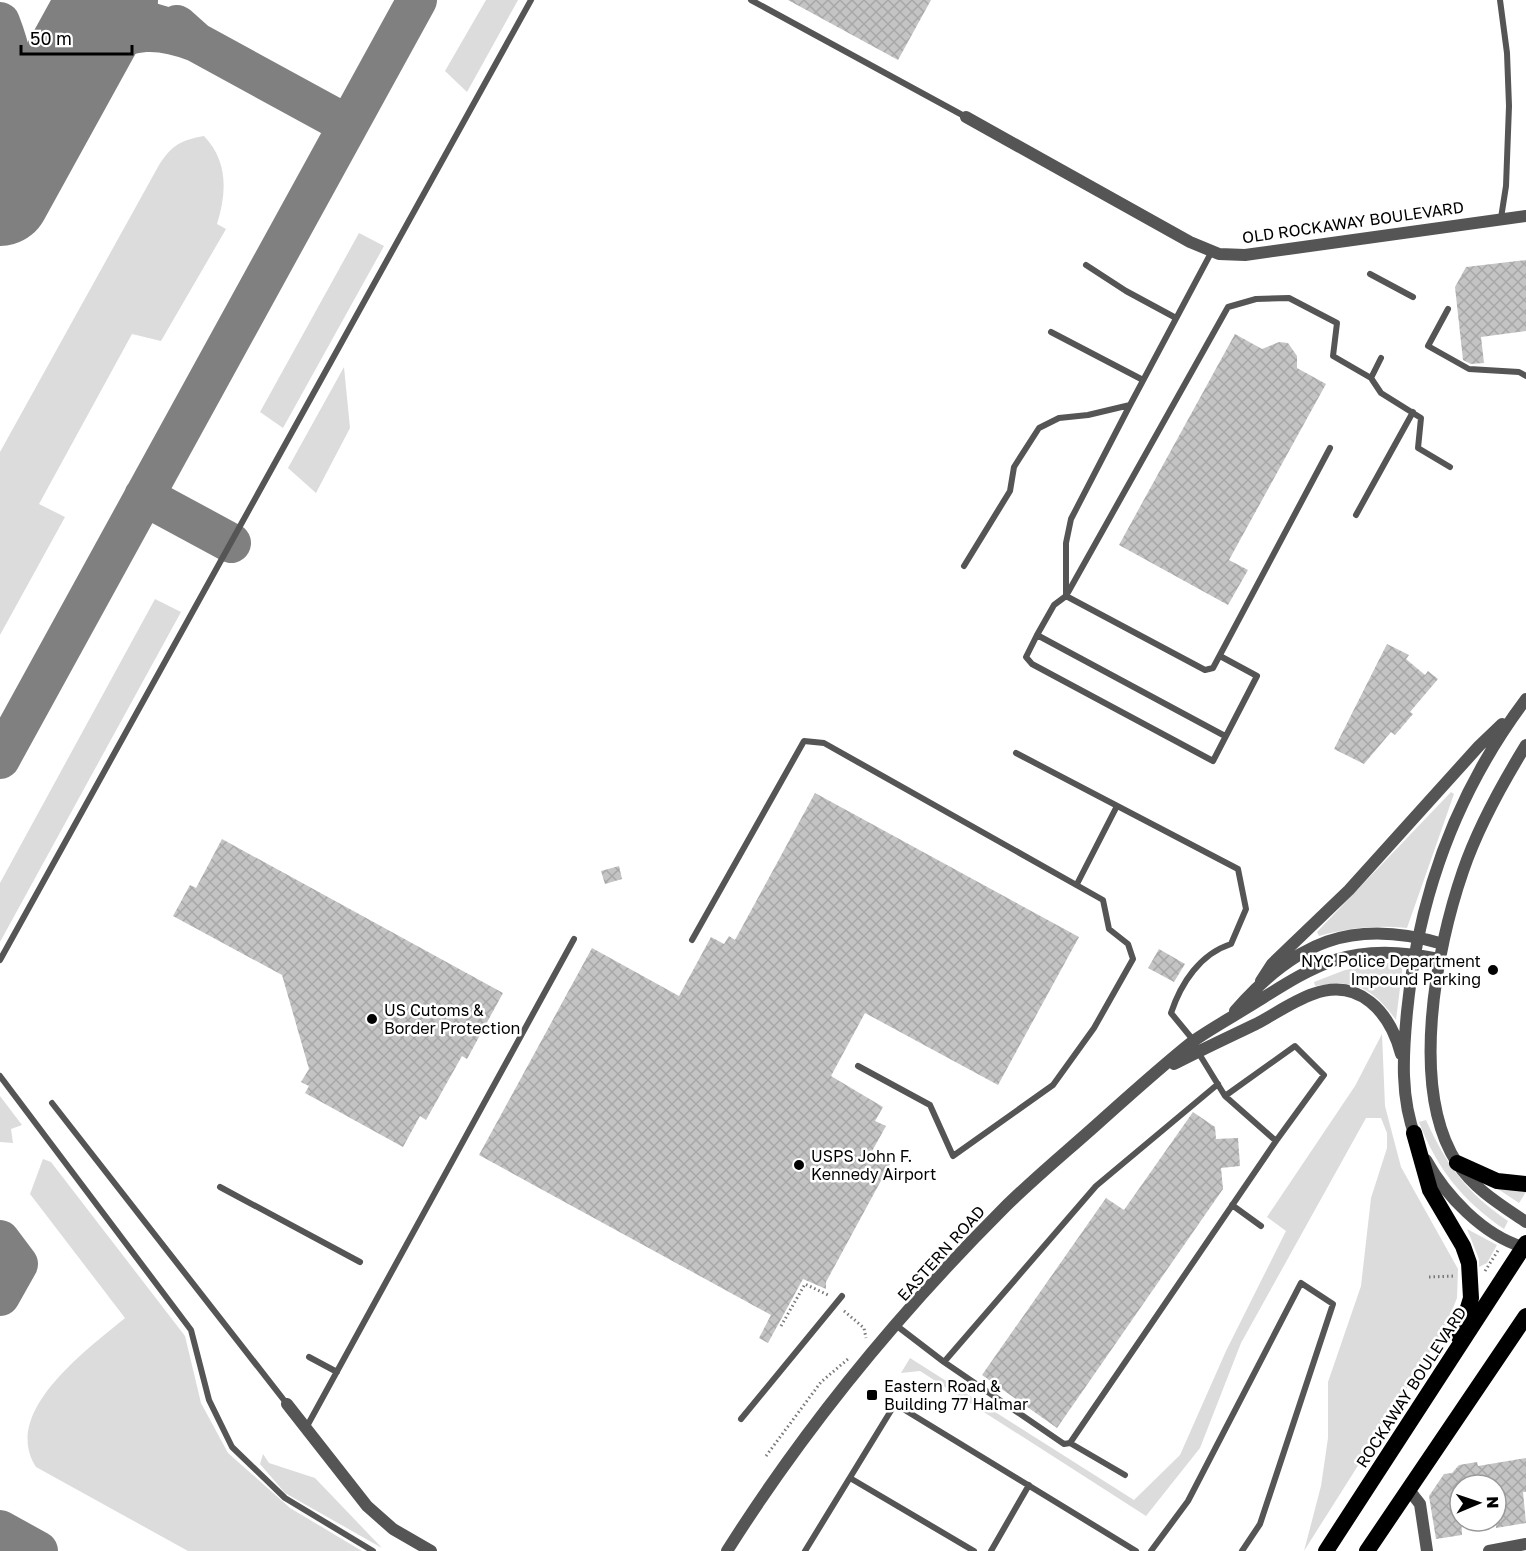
<svg xmlns="http://www.w3.org/2000/svg" width="1526" height="1551" viewBox="0 0 1526 1551" font-family="'Golos Text',sans-serif">
  <style>
    .green { fill: #dcdcdc }
    .lines { fill: none; stroke-linecap: round; stroke-linejoin: round }
    .taxiway { stroke: #808080; stroke-width: 40 }
    .runway { stroke: #808080; stroke-width: 100 }
    .building { fill: url(#building-cross-hatch) }
    .path { stroke: #777; stroke-width: 3; stroke-dasharray: 1.5 3; stroke-linecap: butt }
    .service { stroke: #555; stroke-width: 6 }
    .minor { stroke: #555; stroke-width: 12 }
    .trunk { stroke: #000; stroke-width: 16 }
    .poi-dot { fill: #000; stroke: #fff; stroke-width: 2 }
    .labels { text-anchor: middle; dominant-baseline: central; stroke-width: 5; stroke-linejoin: round; paint-order: stroke }
    .street-label { font-size: 16px; fill: #000; stroke: #fff }
    .poi-label { font-size: 16px; fill: #000; stroke: #fff; text-anchor: start }
  </style>
  <defs>
    <pattern id="building-cross-hatch" width="8" height="8" patternUnits="userSpaceOnUse" patternTransform="scale(1.5)"><rect width="8" height="8" fill="#c4c4c4"/><path d="M0 0l8 8M0 8l8-8" fill="none" stroke="#a7a7a7"/></pattern>
  </defs>
  <rect width="100%" height="100%" fill="#fff"/>
  <path class="green" d="M486 0H518L467 92 445 71Z
    M204 136C228 161 227 192 217 224L226 229 161 341 132 334 39 504 65 517 0 635V452L159 165C172 145 181 140 204 136Z
    M359 233 384 246 283 428 260 412Z
    M344 367 350 428 316 493 288 468Z
    M155 599 181 612 0 942V883Z
    M1451 792 1454 794 1407 928C1376 925 1349 928 1319 936L1317 932Z
    M1384 963 1403 964 1396 1020C1373 988 1354 978 1315 986L1314 982 1345 970Z
    M1382 1034 1385 1106 1401 1167 1458 1269 1457 1298 1445 1328 1304 1551 1321 1486 1328 1438V1382L1361 1286 1371 1198 1387 1148V1133L1381 1118H1366L1241 1343 1200 1448 1146 1516 920 1371 901 1373 910 1358 1134 1500 1180 1455 1226 1351 1286 1231 1267 1217 1355 1086Z
    M0 1096 22 1125 11 1129 13 1143 0 1142Z
    M1426 1120C1447 1166 1467 1193 1508 1221L1504 1229C1463 1201 1437 1169 1419 1122Z
    M43 1159 51 1162 185 1336 201 1403 228 1453 290 1508 362 1551H188L36 1467C0 1412 89 1348 125 1318L30 1194Z
    M1495 1187 1526 1192 1519 1203Z
    M1467 1229 1497 1245 1487 1263 1479 1267V1259Z
    M263 1454 269 1463 315 1478 382 1548 285 1493 260 1464Z"/>
  <g class="lines">
    <path class="taxiway" d="M0 22C22 78 21 134 0 190
      M177 25 196 42 348 125
      M45 114C85 56 119 11 196 42L169 28 75 0
      M144 496 231 543
      M0 759 417 0
      M0 1240 18 1264 0 1296
      M0 1530 38 1551"/>
    <path class="runway" d="M0 196 108 0"/>
  </g>
  <path class="building" d="M788 0H931L898 60Z
    M1526 260V331L1481 337 1484 363 1471 364 1463 360 1455 287 1466 267Z
    M1235 334 1262 349 1279 342 1288 343 1297 356V368L1326 384 1229 560 1248 570 1228 605 1119 545Z
    M1387 644 1409 655 1406 659 1425 675 1428 671 1438 679 1410 712 1413 714 1395 735 1391 732 1364 764 1334 749Z
    M815 793 1079 937 998 1085 865 1013 831 1076 883 1107 875 1121 886 1126 871 1153 890 1164 826 1282V1289L803 1279 768 1343 759 1338 771 1315 479 1155 592 948 679 996 711 937 724 944 729 936 735 940Z
    M222 839 503 993 467 1059 462 1056 426 1120 420 1116 403 1147 305 1093 309 1086 301 1082 309 1069 282 975 173 916 190 885 196 888Z
    M619 866 622 879 605 884 601 871Z
    M1159 949 1185 964 1174 982 1148 968Z
    M1193 1112 1215 1127 1216 1139 1238 1138 1240 1166 1221 1168 1223 1189 1057 1428 982 1375 1106 1198 1124 1210Z
    M1526 1458V1492H1523L1526 1523 1496 1528V1485H1460L1462 1535 1436 1539 1429 1496 1444 1474 1452 1473 1459 1465 1477 1462 1478 1466Z"/>
  <g class="lines">
    <path class="path" d="M1485 1271 1499 1249
      M1429 1277 1455 1276
      M844 1311 864 1328 866 1338
      M781 1326 805 1284 828 1295
      M766 1456 821 1382 848 1359"/>
    <path class="service" d="M751 0 966 117
      M1500 0 1507 53 1509 106 1506 186 1501 218
      M1086 265 1126 291 1176 318
      M1370 274 1413 297
      M1448 309 1428 346 1469 369 1519 372 1526 376
      M1051 332 1143 380
      M1371 378 1381 393 1421 418 1418 448 1450 467
      M1130 405 1071 519 1066 543V596L1205 670 1213 668 1330 448
      M1356 515 1413 412
      M964 566 1010 491 1014 467 1039 428 1059 418 1088 415 1130 405 1212 251
      M1037 635 1026 657 1032 664 1213 761 1257 676 1220 656
      M1225 736 1037 635 1054 605 1066 596 1228 307 1256 299 1289 298 1337 323 1333 356 1371 378 1381 358
      M1016 753 1238 869 1246 909 1231 944C1200 954 1181 983 1171 1013L1194 1041
      M1077 884 1117 806
      M692 940 804 741 824 743 1103 900 1109 929 1128 944 1133 959 1094 1028 1053 1085 953 1156 930 1105 858 1066
      M0 960 531 0
      M1198 1052 1225 1096 1276 1141 1070 1443 1064 1444 944 1362 1096 1186 1218 1084
      M0 1076 191 1330 209 1400 232 1447 285 1498 373 1551
      M1225 1096 1295 1046 1324 1075 1276 1141
      M52 1103 287 1404
      M220 1187 360 1262
      M1232 1205 1261 1226
      M897 1326 944 1362
      M309 1357 337 1372
      M741 1419 842 1296
      M306 1428 574 939
      M1070 1443 1125 1475
      M850 1478 974 1551
      M805 1551 895 1404 1136 1551
      M991 1551 1029 1485
      M1151 1551 1188 1501 1301 1283 1333 1304 1260 1524 1242 1551"/>
    <path class="minor" d="M966 117 1190 242 1219 254 1245 255 1526 216
      M1526 745C1502 784 1478 827 1463 871 1436 949 1409 1089 1457 1163 1474 1189 1501 1205 1526 1222
      M1261 981 1272 964 1349 890 1479 746 1502 724
      M1235 1011C1295 942 1352 917 1443 944
      M1174 1064C1201 1050 1229 1037 1256 1024 1275 1014 1293 1001 1313 994 1359 977 1390 1012 1401 1054
      M1416 1139C1400 1098 1403 1054 1407 1012 1418 897 1456 792 1526 699
      M1426 1160C1446 1196 1483 1235 1523 1247
      M287 1404 367 1506 393 1529 431 1551
      M1409 1490 1420 1504 1427 1551
      M727 1551C804 1429 901 1311 1003 1209 1035 1177 1071 1148 1104 1118 1133 1092 1162 1066 1192 1042 1213 1027 1236 1015 1258 1001 1282 986 1308 969 1335 960 1368 949 1407 952 1440 959
      M1489 1551 1526 1544"/>
    <path class="trunk" d="M1414 1133 1430 1190 1463 1246 1469 1263 1471 1298 1459 1337
      M1457 1163 1497 1181 1526 1184
      M1326 1551 1526 1243
      M1367 1551 1526 1316"/>
  </g>
  <g class="poi-dot">
    <circle cx="1493" cy="970" r="6"/>
    <circle cx="372" cy="1019" r="6"/>
    <circle cx="799" cy="1165" r="6"/>
    <rect x="866" y="1389" width="12" height="12" rx="3"/>
  </g>
  <g class="labels">
    <g class="street-label">
      <text transform="translate(1353 222) rotate(-8)">OLD ROCKAWAY BOULEVARD</text>
      <text transform="translate(941 1253) rotate(-48)">EASTERN ROAD</text>
      <text transform="translate(1411 1387) rotate(-57)">ROCKAWAY BOULEVARD</text>
    </g>
    <g class="poi-label">
      <text x="1481" y="961" text-anchor="end">NYC Police Department<tspan x="1481" dy="18">Impound Parking</tspan></text>
      <text x="384" y="1010">US Cutoms &amp;<tspan x="384" dy="18">Border Protection</tspan></text>
      <text x="811" y="1156">USPS John F.<tspan x="811" dy="18">Kennedy Airport</tspan></text>
      <text x="884" y="1386">Eastern Road &amp;<tspan x="884" dy="18">Building 77 Halmar</tspan></text>
    </g>
  </g>
  <g transform="translate(1478 1503) rotate(88)"><circle r="28" fill="#ffffff" stroke="#999999" stroke-width="1.5"/>
  <path d="M0-4.5L10 22L0 15L-10 22Z" fill="#000000"/>
  <text y="-9" font-size="16" font-weight="bold" text-anchor="middle" fill="#000000">N</text>
  </g>
  <path d="M21 45v9h111v-9" fill="none" stroke="#000000" stroke-width="3"/>
  <text x="30" y="45" font-size="18" fill="#000000" stroke="#ffffff" stroke-width="4.5" paint-order="stroke">50 m</text>
</svg>
